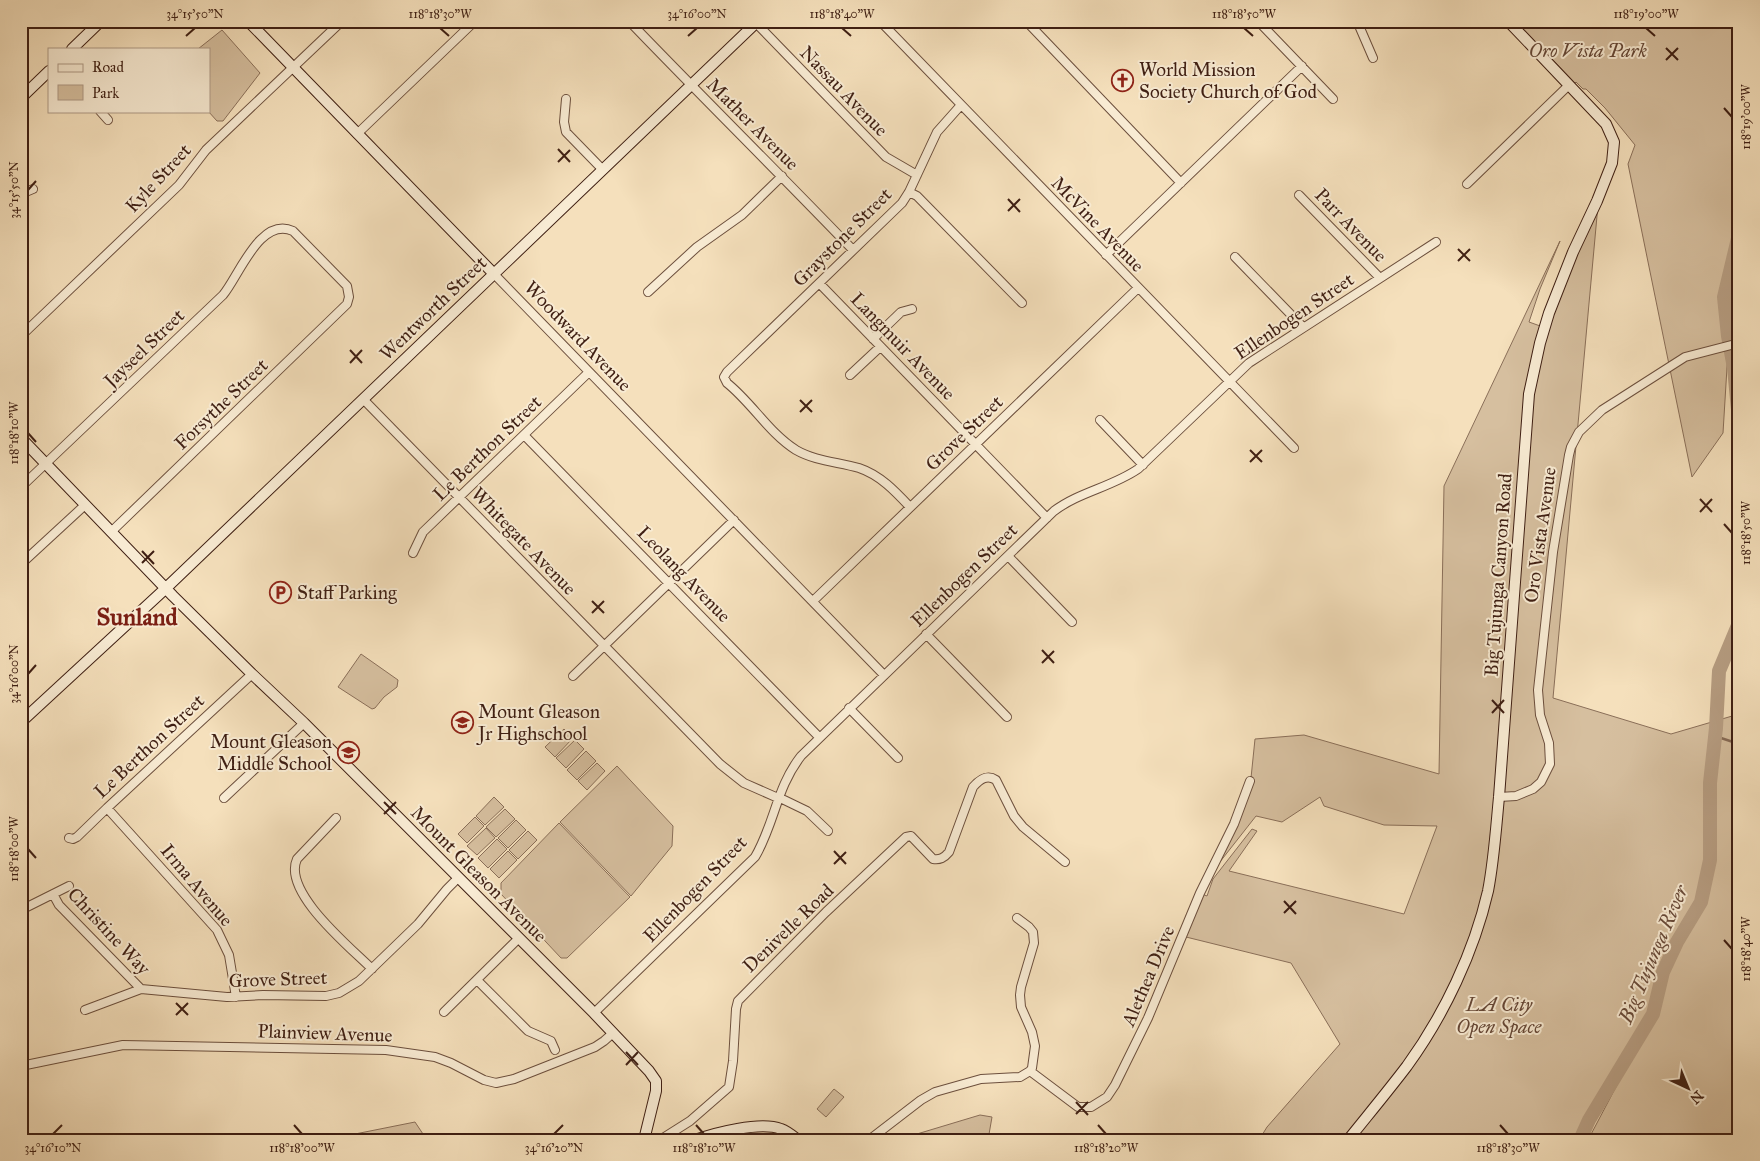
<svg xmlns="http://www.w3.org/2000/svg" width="1760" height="1161" viewBox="0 0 1760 1161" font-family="'IM FELL Great Primer',serif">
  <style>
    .green { fill: #d6bf9f; stroke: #8a6f59; fill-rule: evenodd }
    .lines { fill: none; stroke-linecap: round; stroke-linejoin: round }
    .stream { stroke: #876b56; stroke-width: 2.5 }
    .river { stroke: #b79e83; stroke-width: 14 }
    .street-casing { stroke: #6c4f3d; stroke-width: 10 }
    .secondary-casing { stroke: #3f1f13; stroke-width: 12 }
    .street { stroke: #f8ebd3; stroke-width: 8 }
    .secondary { stroke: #f8ebd3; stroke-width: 10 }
    .ticks { fill: none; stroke: #3f1f13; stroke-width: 2 }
    .labels { text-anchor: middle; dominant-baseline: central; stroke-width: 4; stroke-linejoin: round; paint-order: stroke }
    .park-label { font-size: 19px; font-style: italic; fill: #654736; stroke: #f8ebd3 }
    .poi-label { font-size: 19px; fill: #3f1f13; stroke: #f8ebd3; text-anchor: start }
    .street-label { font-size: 19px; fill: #3f1f13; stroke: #f8ebd3 }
    .water-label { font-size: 20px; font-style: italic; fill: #694b3a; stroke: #f8ebd3 }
    .district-label { font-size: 24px; font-weight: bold; fill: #7a1f14; stroke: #f8ebd3 }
    .neatline { fill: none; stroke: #3f1f13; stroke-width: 2 }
    .ticks-label { font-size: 12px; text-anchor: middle; fill: #3f1f13 }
  </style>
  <rect width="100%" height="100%" fill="#f5e0bc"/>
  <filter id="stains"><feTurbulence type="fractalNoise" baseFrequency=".004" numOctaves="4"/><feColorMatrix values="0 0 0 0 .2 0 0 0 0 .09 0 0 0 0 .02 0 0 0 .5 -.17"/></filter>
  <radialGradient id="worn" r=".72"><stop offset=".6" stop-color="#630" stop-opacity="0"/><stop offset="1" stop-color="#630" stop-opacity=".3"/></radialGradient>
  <path class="green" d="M1515 21H1739V326L1735 334 1724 342 1728 351 1723 433 1692 477 1628 164 1635 145 1605 108 1586 89H1583L1576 82 1575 83Z
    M222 30 260 73 223 121H217L208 111 209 49H198Z
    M1599 194 1553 698 1671 734 1739 714V1140H1588L1656 1011 1653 1008 1583 1140H1259L1267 1127 1340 1044 1291 963 1186 937 1202 881 1231 828 1251 778 1255 739 1304 735 1439 774 1444 486 1560 241 1540 289 1529 322 1543 327ZM1320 797 1324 806 1384 825 1437 826 1404 914 1229 871 1257 831 1252 829 1213 879 1207 896 1202 894 1212 872 1256 816 1282 822Z
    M361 654 398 680 397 687 384 697 375 708 372 709 338 687Z
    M564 729 573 738 555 757 545 747Z
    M575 740 584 749 566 768 556 758Z
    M586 751 596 761 577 780 567 770Z
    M597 763 605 771 587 790 578 781Z
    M617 766 673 826 672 846 631 896 560 822Z
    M494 797 504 807 485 825 476 816Z
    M505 809 515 819 496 837 486 827Z
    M475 817 484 826 467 843 458 834Z
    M516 820 526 830 508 848 498 838Z
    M559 823 630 897 567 958H561L501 894V883Z
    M486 828 495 838 477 855 467 846Z
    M528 831 537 840 518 859 509 850Z
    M497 839 507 849 488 868 478 858Z
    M508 851 517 860 499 878 490 869Z
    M834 1089 844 1097 826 1117 817 1109Z
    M980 1115 992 1117 988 1140H897Z
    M415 1122 427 1140H325Z"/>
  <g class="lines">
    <path class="stream" d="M1715 736 1739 744"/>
    <path class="river" d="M1739 234 1724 297 1728 336 1734 368 1739 420
      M1739 543V546
      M1580 1140 1589 1120 1653 1014 1663 972 1677 942 1701 902 1710 860V783L1716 728 1719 671 1739 623"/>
    <defs>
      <path id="street" d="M629 21C703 98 779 173 853 250
        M754 21 886 157 917 175
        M880 21 1294 448
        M1026 21 1181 183
        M1258 21 1333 99
        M1357 21 1373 58
        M566 99 564 122 566 132 603 170
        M100 111 108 120
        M357 134 475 21
        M1467 184 1569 85
        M909 192 917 196 1022 303
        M21 194 33 189
        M1299 195 1380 278
        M1106 255 1302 66
        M1235 257 1303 327
        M494 274 884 675
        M819 283 1047 518
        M648 292 697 247 742 215 782 176
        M21 336 179 185 206 150 342 21
        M873 339 901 312 912 309
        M850 375 880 347
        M363 399 720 764 744 783 778 798
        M1100 420 1143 465
        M524 435 819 737
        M21 487 223 295C239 276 260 216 293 231L347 286 349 297 347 304 111 532
        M910 507C895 491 880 475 859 468 838 462 815 461 796 450 769 433 752 403 727 383L724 377 727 372 902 203 909 192 937 132 961 105
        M413 553 423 532 589 372
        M1008 556 1072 622
        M21 564 85 505
        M813 601 1138 288
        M926 634 1007 717
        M573 676 734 520
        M849 708 898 758
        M778 797 807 811 828 831
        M1499 797 1516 796 1533 789 1541 782 1550 764 1549 743 1540 715 1538 690 1553 552 1569 455 1571 447 1579 432 1602 410 1685 357 1739 343
        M224 798 304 723
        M107 808 217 930 229 955 236 997
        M336 818 297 859C282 892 350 947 372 969
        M69 838 73 839 77 837 107 808 252 674
        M53 894 59 905 141 989
        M21 910 69 886
        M477 980 528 1031 551 1041 555 1050
        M85 1010 141 989 227 997 263 995 326 996 339 993 359 981 418 924 447 889 458 878
        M444 1012 518 939
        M594 1013 755 857C775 823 776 788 801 756L1054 511C1079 492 1112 487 1138 469L1249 363 1436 242
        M21 1066 123 1045 386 1050 435 1057 451 1063 484 1080 496 1083 514 1079 595 1047 604 1041 613 1033
        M1030 1071 1078 1107H1091L1107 1097 1115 1085 1148 1018 1200 893 1234 824 1250 781
        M660 1140 690 1121 729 1087 733 1061 736 1009 738 1001 826 912 906 837 911 836 933 859C940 860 944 858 949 852L973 787C980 779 987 774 996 780L1014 816 1023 827 1065 862
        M869 1140 921 1100 935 1092 981 1079 1020 1077 1030 1071 1032 1068 1035 1046 1032 1032 1021 1007 1020 995 1021 987 1034 943 1033 932 1029 927 1017 918"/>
      <path id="secondary" d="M248 21 494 274
        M72 49 101 21
        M21 98 49 71
        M21 438 173 596 252 674 304 723 594 1013 649 1071 656 1081V1091L644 1140
        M21 722 165 589 758 21
        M695 1140C715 1133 760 1121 781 1129 787 1131 793 1136 798 1140
        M1348 1140C1368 1115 1388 1091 1407 1066 1444 1015 1474 952 1488 891 1494 860 1496 828 1499 797L1529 394 1540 343 1549 313 1573 252 1597 201 1612 163 1614 142 1606 124 1508 21"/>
    </defs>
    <use href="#street" class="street-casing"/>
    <use href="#secondary" class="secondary-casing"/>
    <use href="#street" class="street"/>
    <use href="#secondary" class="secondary"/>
  </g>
  <path class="ticks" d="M440 28 449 36M842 28 851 36M1244 28 1253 36M1646 28 1655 36M186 36 195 28M688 36 697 28M1666 48 1678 60M1666 60 1678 48M1724 108 1732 117M558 149 570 162M558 162 570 150M28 190 36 181M1008 199 1020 212M1008 211 1020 199M1458 249 1470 261M1458 261 1470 249M350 350 362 363M350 363 362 350M800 400 812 412M800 412 812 400M28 433 36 442M1250 450 1262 462M1250 462 1262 450M1700 499 1712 512M1700 512 1712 499M1724 524 1732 533M142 551 154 564M142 563 154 551M592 601 604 613M592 613 604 601M1042 650 1054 663M1042 663 1054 651M28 674 36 665M1492 700 1504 713M1492 713 1504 700M384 802 396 814M384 814 396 802M28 849 36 858M834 851 846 864M834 864 846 852M1284 901 1296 914M1284 913 1296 901M1724 940 1732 949M176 1003 188 1015M176 1015 188 1003M626 1052 638 1065M626 1065 638 1052M1076 1102 1088 1115M1076 1114 1088 1102M294 1125 302 1134M696 1125 704 1134M1098 1125 1106 1134M1500 1125 1508 1134M53 1134 62 1125M554 1134 563 1125"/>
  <defs>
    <symbol id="church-ring" viewBox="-11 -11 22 22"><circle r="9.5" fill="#f8ebd3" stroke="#8f2418" stroke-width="1.5"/><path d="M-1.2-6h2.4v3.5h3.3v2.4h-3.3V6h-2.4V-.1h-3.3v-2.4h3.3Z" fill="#8f2418"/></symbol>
    <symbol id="parking-ring" viewBox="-11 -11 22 22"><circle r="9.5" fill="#f8ebd3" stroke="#8f2418" stroke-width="1.5"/><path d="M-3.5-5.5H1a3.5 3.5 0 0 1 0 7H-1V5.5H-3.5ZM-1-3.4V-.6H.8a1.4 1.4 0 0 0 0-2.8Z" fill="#8f2418"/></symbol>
    <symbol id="school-ring" viewBox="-11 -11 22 22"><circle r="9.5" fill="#f8ebd3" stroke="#8f2418" stroke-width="1.5"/><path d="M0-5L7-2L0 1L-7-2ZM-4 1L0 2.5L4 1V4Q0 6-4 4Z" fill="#8f2418"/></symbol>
  </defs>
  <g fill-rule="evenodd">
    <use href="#church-ring" x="1110" y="68" width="25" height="25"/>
    <use href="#parking-ring" x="268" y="580" width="25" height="25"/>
    <use href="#school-ring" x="450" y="710" width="25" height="25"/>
    <use href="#school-ring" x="336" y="740" width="25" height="25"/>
  </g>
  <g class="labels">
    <g class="park-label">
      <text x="1588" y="50">Oro Vista Park</text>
      <text x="1499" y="1004">LA City<tspan x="1499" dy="22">Open Space</tspan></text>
    </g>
    <g class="poi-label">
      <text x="1139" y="69">World Mission<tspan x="1139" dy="22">Society Church of God</tspan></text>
      <text x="297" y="592">Staff Parking</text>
      <text x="478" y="711">Mount Gleason<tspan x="478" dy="22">Jr Highschool</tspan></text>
      <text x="332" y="741" text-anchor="end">Mount Gleason<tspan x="332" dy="22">Middle School</tspan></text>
    </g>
    <g class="street-label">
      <text transform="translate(844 91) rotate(46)">Nassau Avenue</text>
      <text transform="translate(753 124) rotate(45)">Mather Avenue</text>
      <text transform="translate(158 178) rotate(-47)">Kyle Street</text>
      <text transform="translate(1098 224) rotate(46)">McVine Avenue</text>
      <text transform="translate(1351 225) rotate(46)">Parr Avenue</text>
      <text transform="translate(842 237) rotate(-45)">Graystone Street</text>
      <text transform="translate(433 308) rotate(-44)">Wentworth Street</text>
      <text transform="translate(1294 316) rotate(-34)">Ellenbogen Street</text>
      <text transform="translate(578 336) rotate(46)">Woodward Avenue</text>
      <text transform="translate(903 346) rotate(46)">Langmuir Avenue</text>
      <text transform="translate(144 348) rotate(-44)">Jayseel Street</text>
      <text transform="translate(221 404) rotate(-44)">Forsythe Street</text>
      <text transform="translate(964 433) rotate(-44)">Grove Street</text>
      <text transform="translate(487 448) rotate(-44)">Le Berthon Street</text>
      <text transform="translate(1540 535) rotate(-82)">Oro Vista Avenue</text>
      <text transform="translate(524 541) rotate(46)">Whitegate Avenue</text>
      <text transform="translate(684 574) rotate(46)">Leolang Avenue</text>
      <text transform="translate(964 575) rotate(-44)">Ellenbogen Street</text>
      <text transform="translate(1498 575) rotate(-86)">Big Tujunga Canyon Road</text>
      <text transform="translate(149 746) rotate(-43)">Le Berthon Street</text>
      <text transform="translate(479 874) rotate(45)">Mount Gleason Avenue</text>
      <text transform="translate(197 885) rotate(50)">Irma Avenue</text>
      <text transform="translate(695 889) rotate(-46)">Ellenbogen Street</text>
      <text transform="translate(788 928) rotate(-44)">Denivelle Road</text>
      <text transform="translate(109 931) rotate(47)">Christine Way</text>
      <text transform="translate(1148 976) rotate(-67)">Alethea Drive</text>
      <text transform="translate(278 979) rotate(-2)">Grove Street</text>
      <text transform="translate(325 1033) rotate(2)">Plainview Avenue</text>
    </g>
    <g class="water-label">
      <text transform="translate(1653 954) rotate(-67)">Big Tujunga River</text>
    </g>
    <g class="district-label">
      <text x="137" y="617">Sunland</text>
    </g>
  </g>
  <rect width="1760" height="1161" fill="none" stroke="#f5e0bc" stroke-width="55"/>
  <rect x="48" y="48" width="162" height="65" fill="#f8ebd3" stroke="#ae9986"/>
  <rect x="58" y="64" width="25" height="8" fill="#f8ebd3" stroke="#ae9986"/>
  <text x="92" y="72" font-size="15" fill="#3f1f13">Road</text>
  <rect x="58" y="85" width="25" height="15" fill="#d6bf9f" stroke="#ae9986"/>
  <text x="92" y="98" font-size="15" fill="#3f1f13">Park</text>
  <g transform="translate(1688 1088) rotate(136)" stroke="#f8ebd3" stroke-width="4" paint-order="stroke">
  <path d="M0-4L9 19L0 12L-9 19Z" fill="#3f1f13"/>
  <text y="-8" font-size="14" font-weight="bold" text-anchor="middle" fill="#3f1f13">N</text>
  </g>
  <rect x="28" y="28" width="1704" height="1106" class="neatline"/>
  <g class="ticks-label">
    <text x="195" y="18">34°15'50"N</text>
    <text x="440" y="18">118°18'30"W</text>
    <text x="697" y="18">34°16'00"N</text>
    <text x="842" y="18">118°18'40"W</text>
    <text x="1244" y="18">118°18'50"W</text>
    <text x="1646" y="18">118°19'00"W</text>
    <text transform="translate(1746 117) rotate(-90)" y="4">118°19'00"W</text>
    <text transform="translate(14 190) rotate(-90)" y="4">34°15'50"N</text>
    <text transform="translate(14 433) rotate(-90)" y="4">118°18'10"W</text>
    <text transform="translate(1746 533) rotate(-90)" y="4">118°18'50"W</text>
    <text transform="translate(14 674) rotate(-90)" y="4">34°16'00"N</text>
    <text transform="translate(14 849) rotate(-90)" y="4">118°18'00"W</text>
    <text transform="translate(1746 949) rotate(-90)" y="4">118°18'40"W</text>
    <text x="53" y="1152">34°16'10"N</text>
    <text x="302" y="1152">118°18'00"W</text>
    <text x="554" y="1152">34°16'20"N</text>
    <text x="704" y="1152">118°18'10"W</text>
    <text x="1106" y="1152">118°18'20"W</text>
    <text x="1508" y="1152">118°18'30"W</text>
  </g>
  <rect width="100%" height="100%" filter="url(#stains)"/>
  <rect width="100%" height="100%" fill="url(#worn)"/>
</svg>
